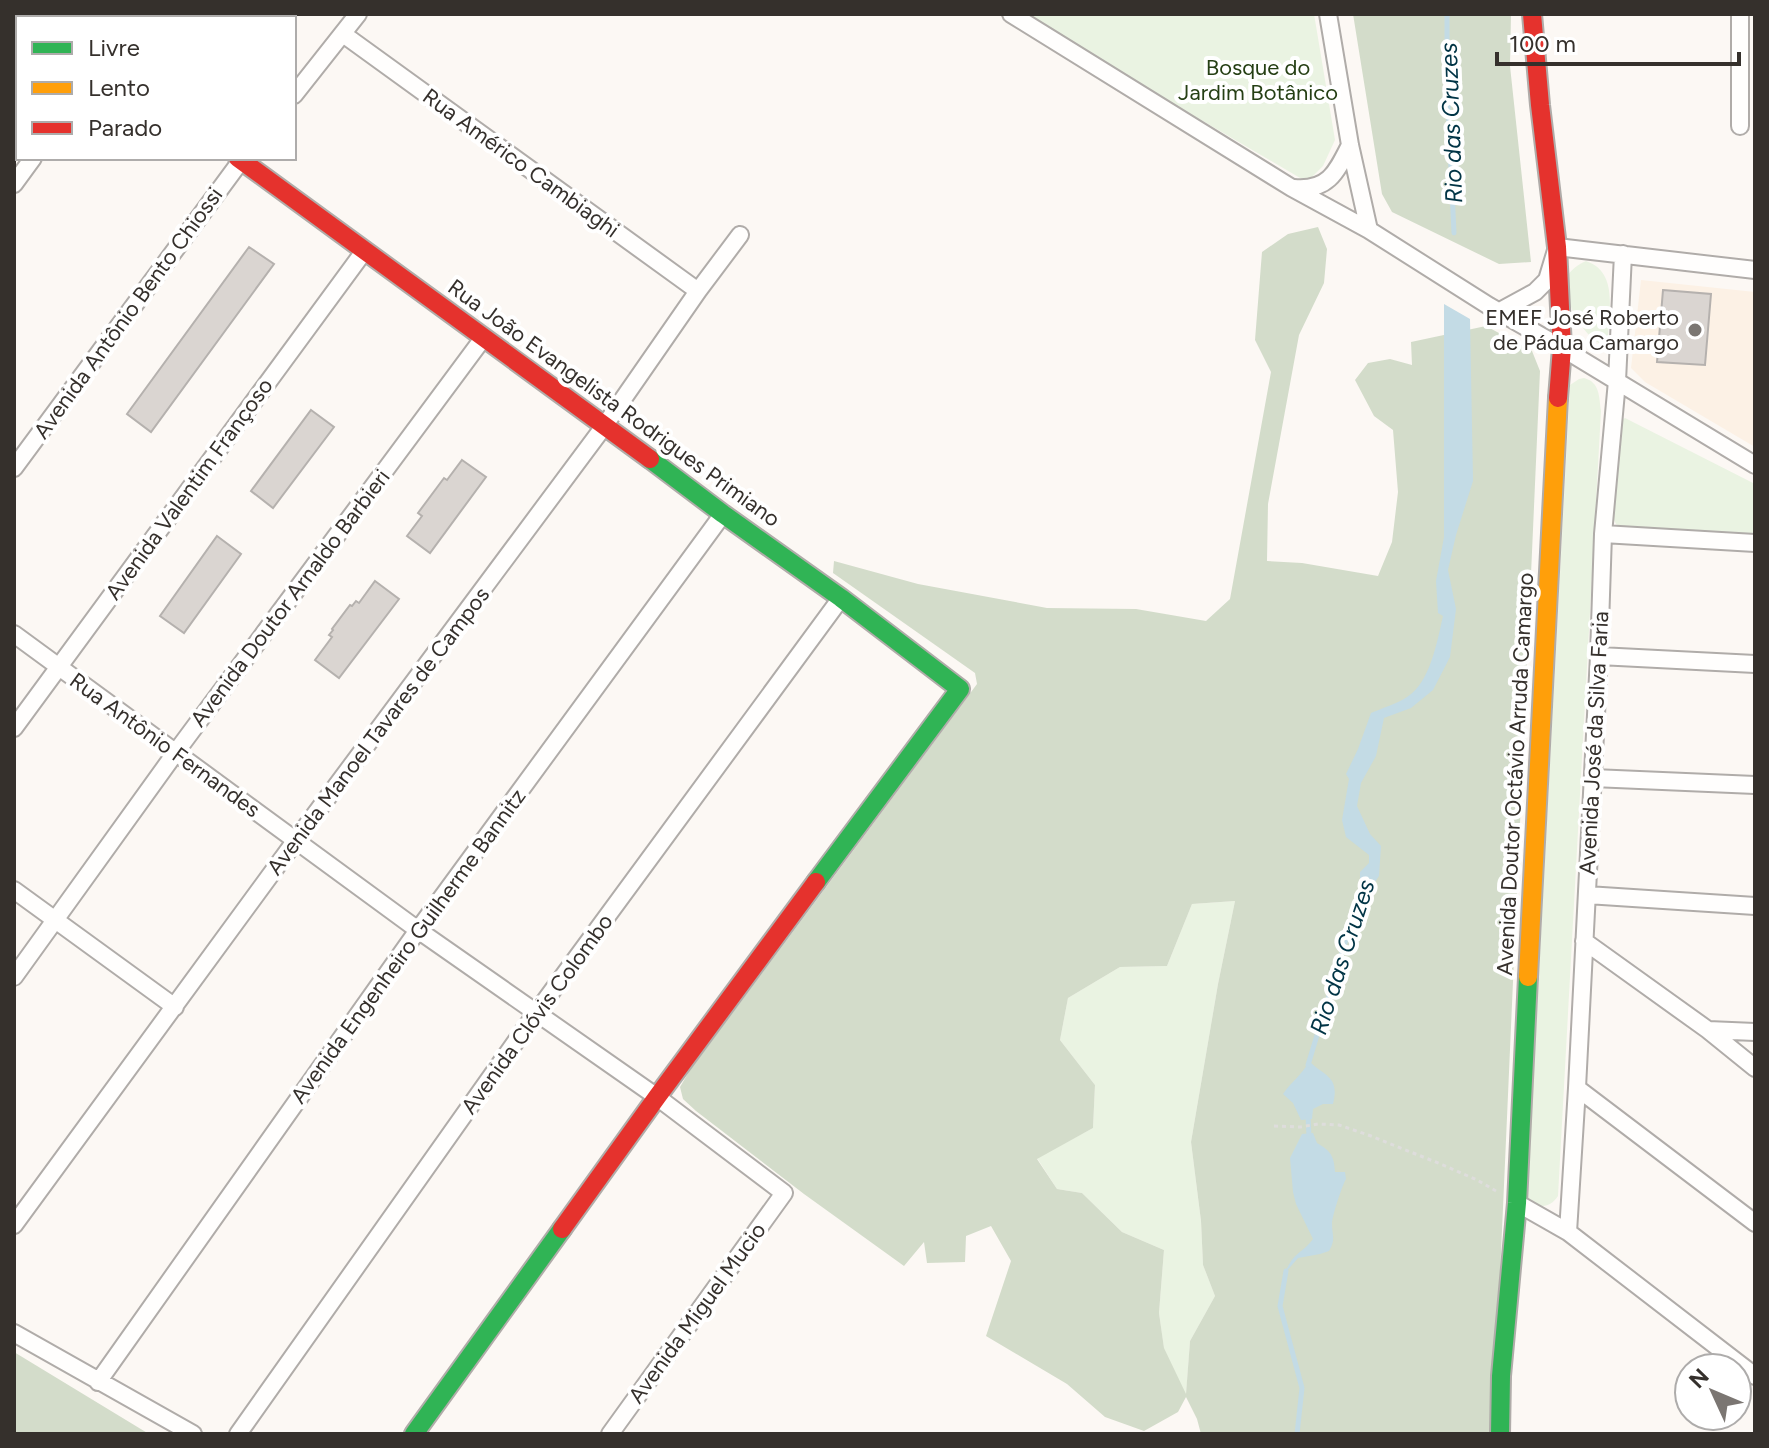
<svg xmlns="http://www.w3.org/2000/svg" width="1769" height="1448" viewBox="0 0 1769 1448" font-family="Figtree,sans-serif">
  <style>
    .built { fill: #fcf1e5 }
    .green { fill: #eaf3e2 }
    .forest { fill: #d3dcca; fill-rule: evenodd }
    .water { fill: #c3dbe5 }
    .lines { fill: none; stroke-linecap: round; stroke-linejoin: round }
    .stream { stroke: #c3dbe5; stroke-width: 5 }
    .building { fill: #dad5d1; stroke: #b5b1ae; stroke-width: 2 }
    .street-casing { stroke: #b0aca9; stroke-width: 20 }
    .fast-casing { stroke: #b0aca9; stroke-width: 22 }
    .slow-casing { stroke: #b0aca9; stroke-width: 22 }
    .jam-casing { stroke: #b0aca9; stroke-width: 22 }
    .path { stroke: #dedddc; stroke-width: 3; stroke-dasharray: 4 4; stroke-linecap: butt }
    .street { stroke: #fffefd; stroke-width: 16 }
    .fast { stroke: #30b455; stroke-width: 18 }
    .slow { stroke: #ff9f0a; stroke-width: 18 }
    .jam { stroke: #e5322d; stroke-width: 18 }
    .poi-dot { fill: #7b7672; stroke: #fff; stroke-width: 3 }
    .labels { text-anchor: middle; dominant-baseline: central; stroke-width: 8; stroke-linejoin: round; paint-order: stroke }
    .park-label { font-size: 22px; fill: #253f14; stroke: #fff }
    .street-label { font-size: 22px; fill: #35302c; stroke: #fff }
    .poi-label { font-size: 22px; fill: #35302c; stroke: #fff; text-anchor: end }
    .water-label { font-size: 24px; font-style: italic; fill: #003445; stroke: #fff }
  </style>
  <rect width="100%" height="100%" fill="#fcf8f4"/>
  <path class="built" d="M1641 280 1755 292V447L1645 382 1631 368Z"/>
  <path class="green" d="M1020 14H1314L1335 140 1323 166 1307 182Z
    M1586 261C1618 272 1609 309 1608 336L1604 342 1599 343C1583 335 1560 296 1567 277 1570 270 1579 264 1586 261Z
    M1584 378C1600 382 1599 397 1601 411L1558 1196C1549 1209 1540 1208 1527 1200L1570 385 1579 379Z
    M1625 418 1755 484V535L1622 527 1616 524 1614 520 1617 425 1619 421Z
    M1235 901 1218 984 1191 1142 1201 1221 1203 1265 1215 1296 1190 1341 1186 1396 1164 1349 1159 1313 1164 1250 1122 1232 1082 1193 1057 1189 1037 1158 1093 1128 1095 1085 1060 1040 1068 998 1120 967 1167 966 1192 904Z"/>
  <path class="forest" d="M1353 14H1511L1510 66 1531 262 1499 264 1392 212 1382 194Z
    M1318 227 1327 249 1324 283 1299 335 1268 504 1267 561 1302 563 1378 576 1392 542 1398 492 1393 430 1374 416 1355 380 1368 363 1390 359 1412 365 1411 342 1486 326 1532 351 1540 371 1493 1434H1201L1197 1419 1186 1397 1178 1412 1144 1431 1105 1417 1067 1384 986 1336 1011 1261 991 1226 966 1236 965 1262 927 1263 924 1242 904 1266 804 1194 696 1111 683 1099 680 1087 690 1070 977 684 975 673 833 573 834 561 918 584 1047 608 1136 609 1206 621 1230 599 1271 372 1255 340 1262 252 1288 234ZM1235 901 1218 984 1191 1142 1201 1221 1203 1265 1215 1296 1190 1341 1186 1394 1164 1348 1159 1313 1164 1250 1122 1232 1082 1193 1057 1189 1037 1159 1093 1128 1095 1085 1060 1040 1068 998 1120 967 1167 966 1192 904Z
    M14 1352 149 1434H14Z"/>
  <path class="water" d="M1444 304 1470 319 1473 481 1456 535 1448 570 1456 609 1450 657 1433 690 1411 708 1384 718 1376 756 1361 783 1357 806 1370 834 1381 846 1379 876 1365 897 1360 894V872L1369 863V855L1346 837 1342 820 1349 779 1346 774 1358 749 1371 713C1382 708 1397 704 1407 697 1430 683 1437 642 1443 616L1438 613 1436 581 1444 537Z
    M1309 1061C1325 1077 1340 1076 1333 1104H1323L1313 1109 1312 1119 1301 1120 1293 1103 1283 1094C1291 1082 1303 1074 1309 1061Z
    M1313 1133 1317 1143C1331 1151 1334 1156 1335 1172H1345L1346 1179C1342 1186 1332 1216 1332 1224 1332 1236 1336 1239 1329 1251L1320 1254 1298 1258 1285 1273C1294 1251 1302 1254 1313 1239L1296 1204 1293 1192 1290 1158 1302 1134Z"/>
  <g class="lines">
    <path class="stream" d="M1447 14V83L1454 233
      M1308 1065 1354 913 1363 892
      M1308 1115 1309 1137
      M1286 1271 1280 1306 1302 1388 1297 1434"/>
  </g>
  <path class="building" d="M249 247 274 264 151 432 127 414Z
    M1663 290 1711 294 1705 365 1657 362Z
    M311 410 334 427 273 508 251 491Z
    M462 460 486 477 430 553 407 536 422 516 418 513 444 478 447 480Z
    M217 536 241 554 184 633 160 616Z
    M375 581 399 599 339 678 315 660 332 637 329 635 333 630 332 629 350 605 352 606 356 601 359 603Z"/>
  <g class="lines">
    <defs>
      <path id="street" d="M40 14 46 18
        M1011 14 1292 188 1369 230 1489 306 1562 348 1755 465
        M1328 14 1350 145 1369 230
        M1740 14V126
        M343 34 698 291
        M294 95 358 14
        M14 184 33 158
        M1294 188C1328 191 1336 173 1350 145
        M1500 311 1535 292 1547 280 1557 247 1755 270
        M14 468 243 158
        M1603 534 1755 543
        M14 634 418 930 657 1097 784 1193 610 1434
        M1599 656 1755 664
        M14 728 365 250
        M1593 778 1755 785
        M14 890 175 1007
        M1587 895 1755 906
        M1584 941 1708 1030 1755 1068
        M14 977 176 752 484 337
        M1708 1030 1755 1032
        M1577 1088 1755 1223
        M1517 1203 1568 1232 1755 1376
        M14 1225 296 840 605 425 698 291 740 235
        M1568 1232 1577 1088 1599 656 1603 534 1617 381 1623 254
        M14 1333 193 1434
        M98 1382 418 930 723 514
        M238 1434 536 1013 841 598"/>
      <path id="fast" d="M650 459 723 514 841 598 960 689 816 882
        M414 1434 562 1229
        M1500 1434 1501 1376 1517 1203 1528 977"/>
      <path id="slow" d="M1528 977 1558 398"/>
      <path id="jam" d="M1532 14 1540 105 1557 247 1562 348 1558 398
        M238 158 650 459
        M562 1229 657 1097 816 882"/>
    </defs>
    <use href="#street" class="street-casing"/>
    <use href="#fast" class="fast-casing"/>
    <use href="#slow" class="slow-casing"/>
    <use href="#jam" class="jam-casing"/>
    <path class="path" d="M1274 1126 1300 1127 1318 1124 1339 1125 1371 1136 1443 1165 1477 1180 1496 1191"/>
    <use href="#street" class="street"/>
    <use href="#fast" class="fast"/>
    <use href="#slow" class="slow"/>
    <use href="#jam" class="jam"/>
  </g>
  <circle class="poi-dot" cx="1695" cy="330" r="8"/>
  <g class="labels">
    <g class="park-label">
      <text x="1258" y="67">Bosque do<tspan x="1258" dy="25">Jardim Botânico</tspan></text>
    </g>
    <g class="street-label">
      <text transform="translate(521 163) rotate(36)">Rua Américo Cambiaghi</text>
      <text transform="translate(128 313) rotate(-54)">Avenida Antônio Bento Chiossi</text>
      <text transform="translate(614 403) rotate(36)">Rua João Evangelista Rodrigues Primiano</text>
      <text transform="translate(189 489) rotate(-54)">Avenida Valentim Françoso</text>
      <text transform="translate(290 598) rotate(-53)">Avenida Doutor Arnaldo Barbieri</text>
      <text transform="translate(378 731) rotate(-53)">Avenida Manoel Tavares de Campos</text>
      <text transform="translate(1594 743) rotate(-87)">Avenida José da Silva Faria</text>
      <text transform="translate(165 745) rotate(36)">Rua Antônio Fernandes</text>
      <text transform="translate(1515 774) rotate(-87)">Avenida Doutor Octávio Arruda Camargo</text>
      <text transform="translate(408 946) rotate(-54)">Avenida Engenheiro Guilherme Bannitz</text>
      <text transform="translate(537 1014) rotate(-54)">Avenida Clóvis Colombo</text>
      <text transform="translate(697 1313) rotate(-54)">Avenida Miguel Mucio</text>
    </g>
    <g class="poi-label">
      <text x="1679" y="317">EMEF José Roberto<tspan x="1679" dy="25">de Pádua Camargo</tspan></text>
    </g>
    <g class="water-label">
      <text transform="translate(1451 123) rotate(-92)">Rio das Cruzes</text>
      <text transform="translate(1342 957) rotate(-72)">Rio das Cruzes</text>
    </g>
  </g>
  <rect width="1769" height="1448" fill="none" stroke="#35302c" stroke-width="32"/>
  <rect x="16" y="16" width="280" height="144" fill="#ffffff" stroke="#aeacab" stroke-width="2"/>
  <rect x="32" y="42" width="40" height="12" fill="#30b455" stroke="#aeacab" stroke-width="2"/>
  <text x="88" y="56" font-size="24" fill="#35302c">Livre</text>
  <rect x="32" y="82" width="40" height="12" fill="#ff9f0a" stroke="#aeacab" stroke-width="2"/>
  <text x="88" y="96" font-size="24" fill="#35302c">Lento</text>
  <rect x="32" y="122" width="40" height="12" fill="#e5322d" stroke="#aeacab" stroke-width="2"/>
  <text x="88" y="136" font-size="24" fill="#35302c">Parado</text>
  <g transform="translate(1713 1392) rotate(314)"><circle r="38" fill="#ffffff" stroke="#aeacab" stroke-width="2"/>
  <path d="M0-6L14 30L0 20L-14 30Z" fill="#7b7672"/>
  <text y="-12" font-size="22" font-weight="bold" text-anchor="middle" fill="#35302c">N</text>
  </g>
  <path d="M1497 52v12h242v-12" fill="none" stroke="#35302c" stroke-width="4"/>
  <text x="1509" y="52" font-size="24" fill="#35302c" stroke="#ffffff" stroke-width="6" paint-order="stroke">100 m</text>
</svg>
